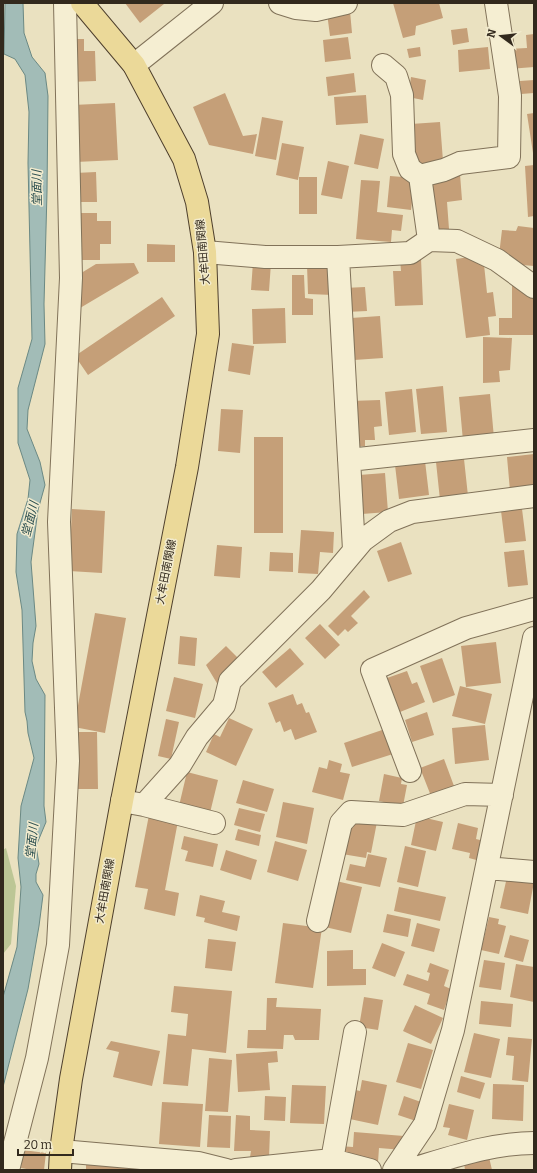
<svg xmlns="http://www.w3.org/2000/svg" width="537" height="1173" viewBox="0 0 537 1173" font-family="Bitter,'Noto Sans JP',serif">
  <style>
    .green { fill: #bcc695 }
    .water { fill: #a2bcb7; stroke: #6b8984 }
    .building { fill: #c59f78 }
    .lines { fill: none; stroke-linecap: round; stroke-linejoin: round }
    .minor-casing { stroke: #817259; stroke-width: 24 }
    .major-casing { stroke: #4f402d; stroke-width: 24 }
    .minor { stroke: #f5eed2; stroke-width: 22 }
    .major { stroke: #ebd999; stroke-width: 22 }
    .labels { text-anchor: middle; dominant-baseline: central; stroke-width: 3; stroke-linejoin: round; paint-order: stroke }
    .street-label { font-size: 11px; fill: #32291d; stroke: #f2ebce }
    .water-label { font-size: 12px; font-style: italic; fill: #2d5051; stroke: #f2ebce }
  </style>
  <rect width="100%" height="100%" fill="#eae1c0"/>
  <path class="green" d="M6 848 16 886 11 944 3 954V850Z"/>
  <path class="water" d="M5 3H23L24 33 32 57 45 73 48 96 47 192 44 304 45 344 28 410 27 429 40 462 45 485 38 510 31 562 36 626 33 643 32 661 36 679 45 695 44 806 46 822 36 846 39 864 36 874V882L43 895 39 926 28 989 3 1087V997L17 947 21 887 18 858 21 806 34 758 28 733 27 721 25 712 22 610 16 572 17 534 28 499 30 480 18 443V388L32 339 28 163 29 112 25 75 15 59 4 54Z"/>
  <path class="building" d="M125 3H163L164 4 140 23Z
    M393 3H439L443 18 416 26 415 35 403 38Z
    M350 11 352 33 330 36 327 13Z
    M467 28 469 42 453 45 451 30Z
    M534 34V67L509 69 507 49 527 48 526 35Z
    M348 37 351 59 325 62 323 40Z
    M69 39H84V51H95L96 81 70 82Z
    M420 47 421 56 409 58 407 49Z
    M488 47 490 69 459 72 458 50Z
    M354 73 356 92 328 96 326 77Z
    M411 77 426 80 423 100 408 97Z
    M534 80V93L521 94 520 81Z
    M225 93 243 136 257 134 253 154 209 145 193 107Z
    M366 95 368 123 336 125 334 97Z
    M115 103 118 160 76 162 73 105Z
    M534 113V153H533L527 114Z
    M262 117 283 121 276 160 255 156Z
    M440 122 443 161 414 164 411 124Z
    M360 134 384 139 378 169 354 164Z
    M282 143 304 147 298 180 276 175Z
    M328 161 349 166 342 199 321 195Z
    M534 165V216L528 217 525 166Z
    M96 172 97 202H75V173Z
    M460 174 462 200 447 202 449 229 430 231 425 177Z
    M390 176 415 178 411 210 387 207Z
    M299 177H317V214H299Z
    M361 180 380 181 377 212 403 215 401 231 392 230 391 242 356 239Z
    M75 213H97V221H111V244H100V260H76Z
    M518 226 534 228V266L511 264 512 256 499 255 502 230 516 231Z
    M147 244 175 245V262H147Z
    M483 255 487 293 493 292 496 316 488 317 490 335 466 338 456 259Z
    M421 258 423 305 395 306 393 271H401L400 259Z
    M253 262 271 263 269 291 251 290Z
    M134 263 139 273 75 311 73 278 96 264Z
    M307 265 334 266 333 295 308 294Z
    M292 275H304L305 298 313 299V315H292Z
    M512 286H530L534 294V335H499V318H512Z
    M365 287 367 311 346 312 344 288Z
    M162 297 175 316 88 375 75 356Z
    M285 308 286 343 253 344 252 309Z
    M380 316 383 358 354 360 351 318Z
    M483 337 512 338 510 370 499 371 500 382 483 383Z
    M232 343 254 346 250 375 228 371Z
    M443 386 447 432 421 434 416 389Z
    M412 389 416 432 389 435 385 392Z
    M490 394 494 438 463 441 459 397Z
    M380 400 382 426 374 427 375 440H365V446L352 447 350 401Z
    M221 409 243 410 240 453 218 451Z
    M254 437H283V533H254Z
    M534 454V488L510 491 507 457Z
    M464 459 468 496 440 500 436 462Z
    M425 461 429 495 399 499 395 465Z
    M385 473 388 512 362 514 359 475Z
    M72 509 105 511 102 573 69 571Z
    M522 509 526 541 505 543 501 511Z
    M301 530 334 532 333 553 320 552 318 574 298 573Z
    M401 542 412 574 388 582 377 551Z
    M217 545 242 547 240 578 214 576Z
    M524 550 528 585 508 587 504 552Z
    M270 552 293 553V572L269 571Z
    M364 590 370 597 351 616 358 623 348 632 345 629 338 636 328 626Z
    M95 613 126 618 105 733 74 727Z
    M320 624 340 645 325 659 305 638Z
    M180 636 197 638 195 666 178 664Z
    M496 642 501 683 466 687 461 646Z
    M226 646 242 662 218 685 206 665Z
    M290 648 304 664 276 688 262 672Z
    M442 658 455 695 433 703 420 666Z
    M407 671 412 684 417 682 425 702 400 712 387 678Z
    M174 677 203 684 195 718 166 711Z
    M460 686 492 694 485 724 452 716Z
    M293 694 297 705 302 703 306 713 309 712 317 732 295 740 291 729 284 732 280 721 276 723 268 703Z
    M427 712 434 735 412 742 405 720Z
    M229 718 253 729 236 766 206 752 214 734 220 737Z
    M166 719 179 722 171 759 158 756Z
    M485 725 489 760 455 764 452 728Z
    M385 729 393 754 352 767 344 743Z
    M75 732H97L98 789H75Z
    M444 759 454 786 431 796 420 768Z
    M329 760 342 764 340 772 350 774 343 800 312 792 319 767 327 769Z
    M187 772 218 780 209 817 178 810Z
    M384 774 402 778 401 784 407 785 403 806 379 801Z
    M243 780 274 789 267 812 236 803Z
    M283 802 314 808 307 844 276 837Z
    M239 808 265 814 260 832 234 825Z
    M149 815 178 821 165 890 179 893 175 916 144 909 148 889 135 887Z
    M417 816 443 822 436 851 411 845Z
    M355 818 377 822 371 853 367 852 366 858 342 854 348 827 353 828Z
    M458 823 478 828 476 839 484 841 480 861 469 858 470 853 452 849Z
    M238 829 261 835 259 846 235 840Z
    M184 836 218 844 213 867 185 861 188 851 181 849Z
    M275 841 307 850 298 881 267 872Z
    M405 846 426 851 418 887 397 882Z
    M226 850 257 860 251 880 220 870Z
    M368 854 387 858 380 887 346 880 350 864 365 867Z
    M507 877 534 882 528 914 500 908Z
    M336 881 362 887 351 933 325 927Z
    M399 887 446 897 440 921 394 911Z
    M200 895 225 901 222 912 240 916 237 931 204 922 205 918 196 916Z
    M387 914 411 919 408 937 383 932Z
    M489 917 499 919 498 924 506 926 499 954 481 950Z
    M283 923 322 928 313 988 275 983Z
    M417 923 440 929 434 952 411 946Z
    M510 935 529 940 523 962 504 957Z
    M208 939 236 942 232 971 205 968Z
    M382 943 405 952 395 977 372 968Z
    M353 950V969H366V985L327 986V951Z
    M484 960 505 963 501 990 479 987Z
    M430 963 449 970 444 986 451 989 444 1010 427 1004 430 994 403 985 407 974 428 981 430 973 427 972Z
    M516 964 534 967V1002L510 997Z
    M174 986 232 991 226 1053 192 1049 188 1086 163 1084 168 1034 186 1036 188 1014 171 1012Z
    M364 997 383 1000 378 1030 359 1027Z
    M267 998H277L276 1007 321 1009 319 1040H295L293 1035H284L283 1049 247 1048 248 1030H266Z
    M481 1001 513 1004 511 1027 479 1024Z
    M415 1005 443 1018 431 1044 403 1031Z
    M474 1033 500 1039 491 1078 464 1072Z
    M508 1037 532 1039 528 1082 512 1080 514 1056 506 1055Z
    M111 1041 160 1051 152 1086 113 1077 119 1052 106 1049Z
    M408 1043 433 1050 421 1089 396 1082Z
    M277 1051 278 1062 268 1063 270 1090 238 1092 236 1054Z
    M209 1058 232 1060 228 1112 205 1111Z
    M461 1076 485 1083 480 1099 457 1092Z
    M362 1080 387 1085 378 1125 345 1118 351 1089 360 1091Z
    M493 1084 524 1085 523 1121 492 1119Z
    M292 1085 326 1086 324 1124 290 1123Z
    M265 1096 286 1097 285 1121 264 1120Z
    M404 1096 421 1102 416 1121 398 1115Z
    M162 1102 203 1104 200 1147 159 1144Z
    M449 1104 474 1110 467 1140 448 1135 450 1128 443 1127Z
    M209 1115 231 1116 230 1148 207 1147Z
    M236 1115 250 1116V1130L270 1131 269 1158 250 1157 251 1151H234Z
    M354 1132 404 1136 403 1150 379 1148 378 1162 338 1159 339 1146 353 1147Z
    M23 1150 46 1153 44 1170H32L21 1168Z
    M489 1157 492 1170H465L464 1163Z
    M86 1162 155 1170H86Z"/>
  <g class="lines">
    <defs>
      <path id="minor" d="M280 3 296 8 316 10 346 3
        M134 65 212 3
        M383 65 396 76 402 95 404 154 410 169 420 176 429 240
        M420 176 444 170 460 163 509 157 510 96 496 3
        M205 252 265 257H338L410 253 429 240 457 241 497 260 534 287
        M338 257 354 550
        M349 460 534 440
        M410 771 372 670 466 628 534 609
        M122 801 144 805 180 765 197 737 224 705 230 681 321 590 363 540 389 521 412 512 534 496
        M144 805 214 823
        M487 868 534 872
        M318 921 341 823 351 812 403 815 465 794 502 795
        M61 1151 198 1163 226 1170
        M332 1160 355 1032
        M8 1170 37 1058 58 945 68 761 59 522 71 278 65 3
        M236 1170 332 1160 370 1170
        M394 1170 425 1124 453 1030 534 638
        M409 1170C450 1158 491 1143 534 1143"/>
      <path id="major" d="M60 1170 61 1151 71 1079 122 801 187 467 208 334 205 252 197 202 184 159 134 65 82 3"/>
    </defs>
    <use href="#minor" class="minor-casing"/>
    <use href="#major" class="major-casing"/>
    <use href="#minor" class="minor"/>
    <use href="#major" class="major"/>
  </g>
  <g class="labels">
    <g class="street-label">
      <text transform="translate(203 252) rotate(-95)">大牟田南関線</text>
      <text transform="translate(166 572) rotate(-79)">大牟田南関線</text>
      <text transform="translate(105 891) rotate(-80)">大牟田南関線</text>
    </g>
    <g class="water-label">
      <text transform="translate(37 188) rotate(-91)">堂面川</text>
      <text transform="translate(30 519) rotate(-76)">堂面川</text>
      <text transform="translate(32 841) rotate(-84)">堂面川</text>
    </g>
  </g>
  <rect width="537" height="1173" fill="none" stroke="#32291d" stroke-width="8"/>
  <g transform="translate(501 36) rotate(285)" stroke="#f2ebce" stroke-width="3" paint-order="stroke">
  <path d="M0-3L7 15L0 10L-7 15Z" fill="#32291d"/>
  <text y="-6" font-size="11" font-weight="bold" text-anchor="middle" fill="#32291d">N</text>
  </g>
  <path d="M18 1149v6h55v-6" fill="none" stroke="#32291d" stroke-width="2"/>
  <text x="24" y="1149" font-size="12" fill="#32291d" stroke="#f2ebce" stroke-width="3" paint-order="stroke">20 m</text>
</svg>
